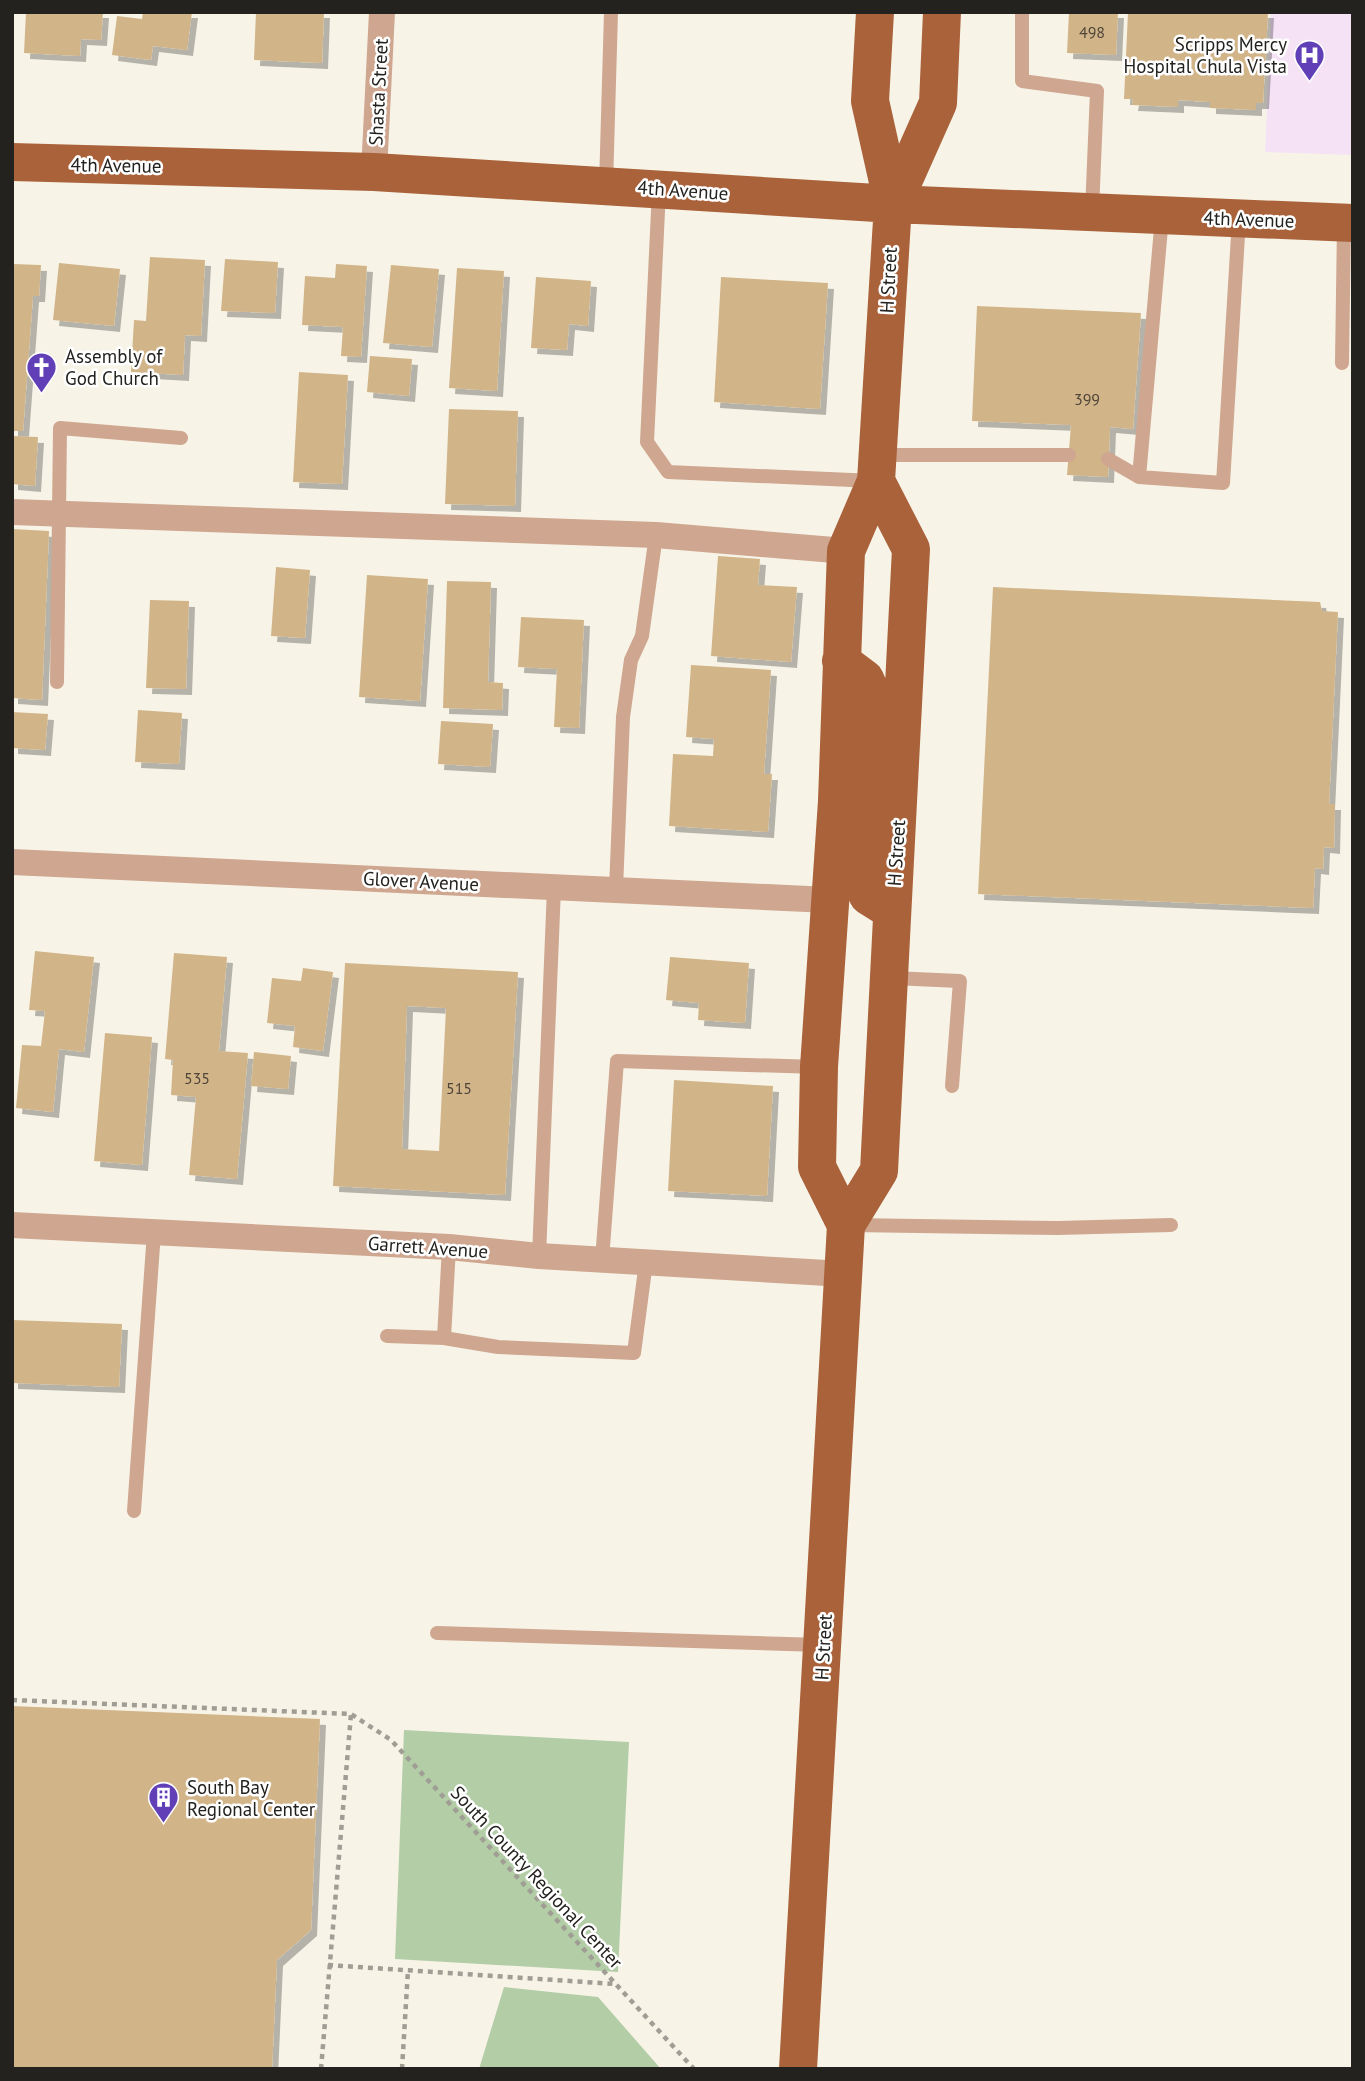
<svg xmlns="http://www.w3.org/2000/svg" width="1365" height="2081" viewBox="0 0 1365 2081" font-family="'PT Sans',sans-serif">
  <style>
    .medical { fill: #f5e3f5 }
    .green { fill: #b3cda7 }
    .building { fill: #d2b489; fill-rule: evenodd; filter: url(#shadow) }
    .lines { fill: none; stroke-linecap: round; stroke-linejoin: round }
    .path { stroke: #9f9d94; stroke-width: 4.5; stroke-dasharray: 5 5; stroke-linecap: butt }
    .lane { stroke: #cfa690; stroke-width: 14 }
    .street { stroke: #cfa690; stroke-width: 26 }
    .primary { stroke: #aa623a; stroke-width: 38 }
    .labels { text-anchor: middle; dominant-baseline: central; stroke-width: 5; stroke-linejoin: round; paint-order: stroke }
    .number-label { font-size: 16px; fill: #4f4639 }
    .poi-label { font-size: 19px; fill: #23221e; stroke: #fff; text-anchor: start }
    .street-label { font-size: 19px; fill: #23221e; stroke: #fff }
  </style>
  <defs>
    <filter id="shadow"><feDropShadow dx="6" dy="6" stdDeviation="0" flood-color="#0004"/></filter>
  </defs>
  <rect width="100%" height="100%" fill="#f7f4e7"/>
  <path class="medical" d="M1271 12H1353V155L1265 152Z"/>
  <path class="green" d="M404 1730 629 1742 618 1972 395 1959Z
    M504 1987 598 1997 661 2069H479Z"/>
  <path class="building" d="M26 12H103L101 40 81 39 80 56 24 53Z
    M143 12H192L187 50 153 46 151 60 112 55 117 16 142 19Z
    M256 12H324L322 63 254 60Z
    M1069 12H1118L1116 55 1067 53Z
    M1128 12H1268L1263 103H1256V110L1210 108V102L1178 100V107L1132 105 1133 99H1124Z
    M150 257 205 260 201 336 185 335 183 375 131 372 134 320 146 321Z
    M225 259 278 262 275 313 221 311Z
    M59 263 120 269 114 326 53 320Z
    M12 264 41 265 39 296H33L23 431H12Z
    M336 264 367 266 361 357 341 356 343 327 302 325 305 276 335 278Z
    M391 265 439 269 432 347 383 343Z
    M457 268 504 271 497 391 449 388Z
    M536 277 591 281 588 326 569 324 567 350 531 348Z
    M721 277 828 283 820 409 714 402Z
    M977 306 1141 313 1133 429 1110 427 1108 477 1067 475 1071 425 972 421Z
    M370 356 412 359 409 396 367 392Z
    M299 372 348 375 342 484 293 482Z
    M449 409 518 411 515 506 445 504Z
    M12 436 38 437 35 486 12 484Z
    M12 529 49 531 42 700 12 698Z
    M718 556 760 559 758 585 797 587 791 662 711 656Z
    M276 567 310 570 305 638 271 636Z
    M367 575 428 579 420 701 359 697Z
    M447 581 491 582 488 682 503 683 502 710 443 708Z
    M993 587 1320 602 1322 611 1338 612 1329 804H1335L1334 848 1324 847 1323 869 1315 868 1313 908 978 894Z
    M150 600 189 601 186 689 146 688Z
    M521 617 584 620 579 728 554 727 557 669 518 667Z
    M691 665 771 670 764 774H772L768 832 669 826 673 754 713 756 714 739 686 737Z
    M138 710 182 713 179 764 135 762Z
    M12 712 48 714 45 750 12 748Z
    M441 721 493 724 490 767 438 764Z
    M35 951 94 957 84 1052 59 1049 53 1112 16 1108 22 1045 41 1046 45 1011 29 1010Z
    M174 953 227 957 219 1051 248 1053 237 1179 189 1175 196 1097 171 1095 173 1060 165 1059Z
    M670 957 749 963 745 1023 698 1020 699 1003 666 1000Z
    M345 963 518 972 505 1195 333 1186ZM407 1006 446 1008 439 1151 402 1149Z
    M303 968 333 972 323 1051 293 1047 295 1026 267 1023 272 978 301 981Z
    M105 1033 152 1037 142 1165 94 1161Z
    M254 1052 291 1056 288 1089 251 1086Z
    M674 1080 773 1086 767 1196 668 1191Z
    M12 1320 122 1324 119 1387 12 1383Z
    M12 1706 320 1719 311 1930 277 1960 272 2069H12Z"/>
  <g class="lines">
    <path class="path" d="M12 1700 351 1714 391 1740 694 2069
      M328 1965 615 1984
      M321 2069 351 1714
      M402 2069 408 1970"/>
    <path class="lane" d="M1022 12V81L1097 91 1092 211
      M606 186 611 12
      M659 190 647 442 668 472 874 481
      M1162 217 1139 477 1223 483 1239 219
      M1342 363 1344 224
      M878 455H1069
      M1108 459 1139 477
      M57 682 60 428 181 438
      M616 889 623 717 631 660 642 636 656 535
      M892 978 960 981 952 1086
      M851 1225 1058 1228 1171 1225
      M539 1256 554 888
      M602 1260 617 1061 818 1067
      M387 1336 444 1338 498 1347 634 1353 646 1262
      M444 1338 449 1247
      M134 1511 154 1232
      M437 1633 821 1645"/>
    <path class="street" d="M374 172 382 12
      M12 512 656 535 846 551
      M12 862 829 900
      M12 1225 449 1247 539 1256 844 1274"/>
    <path class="primary" d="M12 162 374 172 893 204 1353 223
      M893 204 938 103 942 12
      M841 661 865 679 871 693 863 885 868 896 892 911
      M846 1225 817 1167 819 1067 837 801 846 551 876 481 893 204 870 101 875 12
      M798 2069 846 1225 879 1171 911 549 876 481"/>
  </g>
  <defs>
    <symbol id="hospital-pin" viewBox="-11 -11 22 30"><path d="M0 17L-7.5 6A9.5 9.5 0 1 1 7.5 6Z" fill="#613fb7" stroke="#fff"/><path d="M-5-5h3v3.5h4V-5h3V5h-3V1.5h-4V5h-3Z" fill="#fff"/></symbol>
    <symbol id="church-pin" viewBox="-11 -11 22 30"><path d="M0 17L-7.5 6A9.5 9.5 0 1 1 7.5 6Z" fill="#613fb7" stroke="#fff"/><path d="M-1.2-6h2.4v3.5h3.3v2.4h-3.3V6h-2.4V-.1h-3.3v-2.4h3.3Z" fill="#fff"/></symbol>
    <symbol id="building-pin" viewBox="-11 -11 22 30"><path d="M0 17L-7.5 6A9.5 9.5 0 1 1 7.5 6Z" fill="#613fb7" stroke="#fff"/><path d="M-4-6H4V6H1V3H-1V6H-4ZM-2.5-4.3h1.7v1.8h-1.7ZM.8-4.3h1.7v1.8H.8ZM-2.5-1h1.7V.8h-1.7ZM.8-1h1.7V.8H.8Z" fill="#fff"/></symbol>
  </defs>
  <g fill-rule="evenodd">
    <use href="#hospital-pin" x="1292" y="38" width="35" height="47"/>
    <use href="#church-pin" x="24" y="350" width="35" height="47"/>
    <use href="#building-pin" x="146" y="1780" width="35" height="47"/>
  </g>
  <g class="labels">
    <g class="number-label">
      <text x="1092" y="32">498</text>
      <text x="1087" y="399">399</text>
      <text x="197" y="1078">535</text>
      <text x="459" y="1088">515</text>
    </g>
    <g class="poi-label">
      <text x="1287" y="44" text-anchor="end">Scripps Mercy<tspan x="1287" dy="22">Hospital Chula Vista</tspan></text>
      <text x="65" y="356">Assembly of<tspan x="65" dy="22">God Church</tspan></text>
      <text x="187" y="1787">South Bay<tspan x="187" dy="22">Regional Center</tspan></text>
    </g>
    <g class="street-label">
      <text transform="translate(378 92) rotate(-87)">Shasta Street</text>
      <text transform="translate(116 165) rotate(1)">4th Avenue</text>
      <text transform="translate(683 190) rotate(4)">4th Avenue</text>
      <text transform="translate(1249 219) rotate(2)">4th Avenue</text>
      <text transform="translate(888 280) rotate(-87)">H Street</text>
      <text transform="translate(896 853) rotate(-86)">H Street</text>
      <text transform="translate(421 881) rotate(3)">Glover Avenue</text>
      <text transform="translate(428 1247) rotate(4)">Garrett Avenue</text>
      <text transform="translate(823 1647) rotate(-87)">H Street</text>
      <text transform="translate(537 1877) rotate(47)">South County Regional Center</text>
    </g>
  </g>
  <rect width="1365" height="2081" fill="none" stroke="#23221e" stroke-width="28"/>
</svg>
